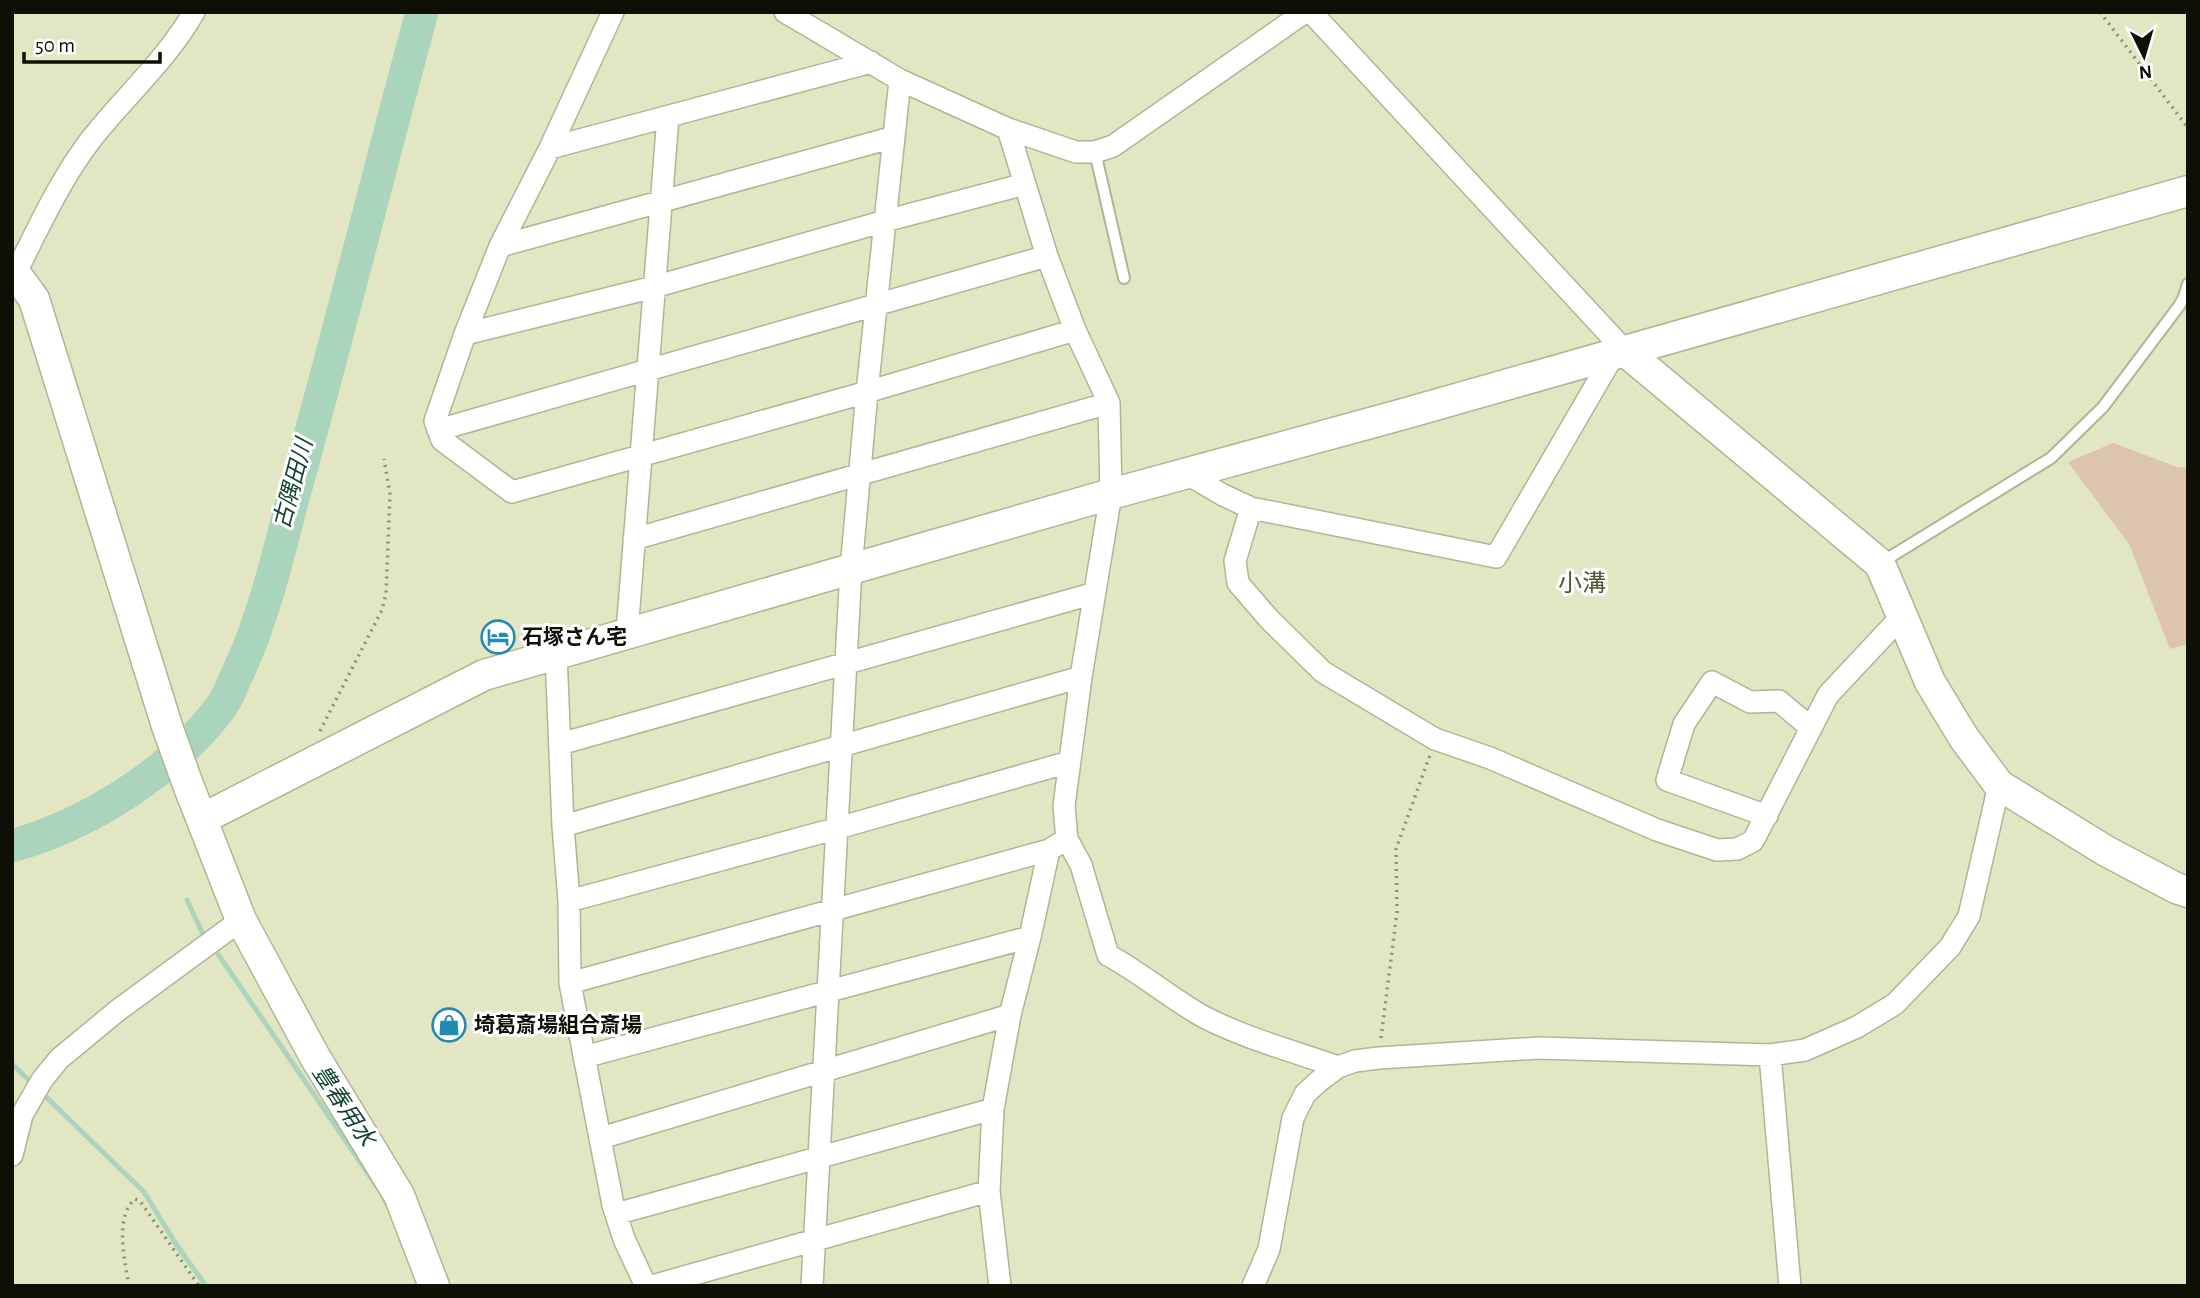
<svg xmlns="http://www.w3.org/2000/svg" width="2200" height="1298" viewBox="0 0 2200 1298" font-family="'Alegreya Sans','Noto Sans JP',sans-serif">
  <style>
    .green { fill: #ddc4ac }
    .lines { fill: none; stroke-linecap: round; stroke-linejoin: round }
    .stream { stroke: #aad4bc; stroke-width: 5 }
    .river { stroke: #aad4bc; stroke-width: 33 }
    .lane-casing { stroke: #b1b593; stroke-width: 14 }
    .street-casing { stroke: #b1b593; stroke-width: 24 }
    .secondary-casing { stroke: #b1b593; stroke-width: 33 }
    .path { stroke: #8e9077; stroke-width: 3.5; stroke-dasharray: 2 5; stroke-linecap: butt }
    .lane { stroke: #fff; stroke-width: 10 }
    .street { stroke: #fff; stroke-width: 21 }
    .secondary { stroke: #fff; stroke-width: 30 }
    .labels { text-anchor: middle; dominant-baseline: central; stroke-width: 6; stroke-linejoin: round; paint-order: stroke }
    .poi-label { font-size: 21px; font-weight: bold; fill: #0f1005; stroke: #fff; text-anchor: start }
    .water-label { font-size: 23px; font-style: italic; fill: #10442c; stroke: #fff }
    .quarter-label { font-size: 24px; fill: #525436; stroke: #fff }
  </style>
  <rect width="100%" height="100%" fill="#e2e6c3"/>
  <path class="green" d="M2113 443 2177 467 2188 468V644L2170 649 2129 544 2068 462Z"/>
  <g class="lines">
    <path class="stream" d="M187 900 202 932
      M218 954 380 1191 390 1210
      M12 1064 34 1085
      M41 1092 144 1192 176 1244 206 1286"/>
    <path class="river" d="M12 846C89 824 172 772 221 707 227 699 231 688 235 679 263 622 277 559 293 498 338 337 378 174 422 12"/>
    <defs>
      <path id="lane" d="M1095 152 1124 278
        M1882 562 2051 458 2103 407 2179 306 2184 297 2188 284"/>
      <path id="street" d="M613 12 550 148 500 246 465 334 435 421 442 440 512 492 867 392 1075 330
        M785 12 900 80 1008 129 1076 152H1095L1113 146 1305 12
        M1311 12 1625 351
        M1008 129 1047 256 1075 330 1109 403 1111 494 1081 677 1064 806 1067 839 1081 865 1108 955C1141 973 1169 997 1202 1016 1244 1038 1293 1051 1338 1067
        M550 148 871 62
        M500 246 894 137
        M15 274C38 229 59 182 89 142 123 98 166 61 194 12
        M465 334 654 287 885 221 1025 184
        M438 430 1047 256
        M1187 474 1223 495 1251 508 1496 557 1614 354
        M1251 508 1235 561 1238 583 1269 619 1323 672 1435 739 1490 758 1657 830 1717 850 1737 849 1753 841 1828 695 1902 616
        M634 539 1109 403
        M627 632 668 117
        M556 653 563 826 569 901 570 983 613 1205 624 1239 646 1286
        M560 744 1095 593
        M1767 816 1667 780 1684 724 1712 682 1750 702 1779 701 1811 728
        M563 826 1081 677
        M569 901 838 828 1069 762
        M570 983 1049 850 1067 839
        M1770 1055 1790 1286
        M584 1057 1030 937
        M601 1138 1010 1015
        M12 1155 22 1115 42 1080 59 1059 117 1011 241 920
        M616 1214 993 1109
        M652 1286 989 1191
        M812 1286 851 569 867 392 900 80
        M1000 1286 989 1191 993 1109 1010 1015 1030 937 1049 850
        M1253 1286 1269 1249 1293 1118 1305 1094 1319 1081 1338 1067 1355 1061 1379 1058 1539 1048 1770 1055 1805 1050 1857 1027 1895 1004 1950 947 1969 916 1999 785"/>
      <path id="secondary" d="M12 269 34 299 167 726 187 782 241 920 315 1057 399 1195 434 1286
        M1625 351 1880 564 1930 682 1964 738 1999 785 2106 851 2176 888 2188 892
        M202 819 484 675 1111 494 1407 413 2188 191"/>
    </defs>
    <use href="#lane" class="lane-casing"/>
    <use href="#street" class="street-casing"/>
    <use href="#secondary" class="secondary-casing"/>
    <path class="path" d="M2100 12 2188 128
      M320 731 382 610 386 594 390 494 384 459
      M1381 1038 1397 912 1396 849 1430 755
      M129 1286C125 1262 114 1217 135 1199L140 1201 199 1286"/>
    <use href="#lane" class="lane"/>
    <use href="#street" class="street"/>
    <use href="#secondary" class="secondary"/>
  </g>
  <defs>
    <symbol id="hotel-ring" viewBox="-11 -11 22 22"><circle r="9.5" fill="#fff" stroke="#228bb3" stroke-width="1.5"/><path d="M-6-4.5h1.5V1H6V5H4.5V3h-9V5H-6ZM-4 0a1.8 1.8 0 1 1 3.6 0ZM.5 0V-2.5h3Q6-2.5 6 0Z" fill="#228bb3"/></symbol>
    <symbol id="shop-ring" viewBox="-11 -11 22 22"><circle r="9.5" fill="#fff" stroke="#228bb3" stroke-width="1.5"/><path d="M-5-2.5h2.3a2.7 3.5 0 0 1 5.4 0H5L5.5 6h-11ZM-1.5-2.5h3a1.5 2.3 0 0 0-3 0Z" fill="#228bb3"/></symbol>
  </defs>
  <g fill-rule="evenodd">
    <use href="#hotel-ring" x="479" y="618" width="38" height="38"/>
    <use href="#shop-ring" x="430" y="1006" width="38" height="38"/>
  </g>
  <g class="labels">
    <g class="poi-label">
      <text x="522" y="637">石塚さん宅</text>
      <text x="474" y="1025">埼葛斎場組合斎場</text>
    </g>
    <g class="water-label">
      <text transform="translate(294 484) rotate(-75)">古隅田川</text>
      <text transform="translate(343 1106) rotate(56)">豊春用水</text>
    </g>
    <g class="quarter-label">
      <text x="1582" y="584">小溝</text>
    </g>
  </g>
  <rect width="2200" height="1298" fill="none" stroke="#0f1005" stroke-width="28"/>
  <g transform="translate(2144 56) rotate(175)" stroke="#ffffff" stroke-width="5" paint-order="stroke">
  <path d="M0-5L12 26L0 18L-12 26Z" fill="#0f1005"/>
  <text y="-10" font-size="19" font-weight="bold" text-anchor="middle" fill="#0f1005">N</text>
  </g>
  <path d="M24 52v10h136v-10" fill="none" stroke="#0f1005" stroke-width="3.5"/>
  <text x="35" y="52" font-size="21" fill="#0f1005" stroke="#ffffff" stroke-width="5" paint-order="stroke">50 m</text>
</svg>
